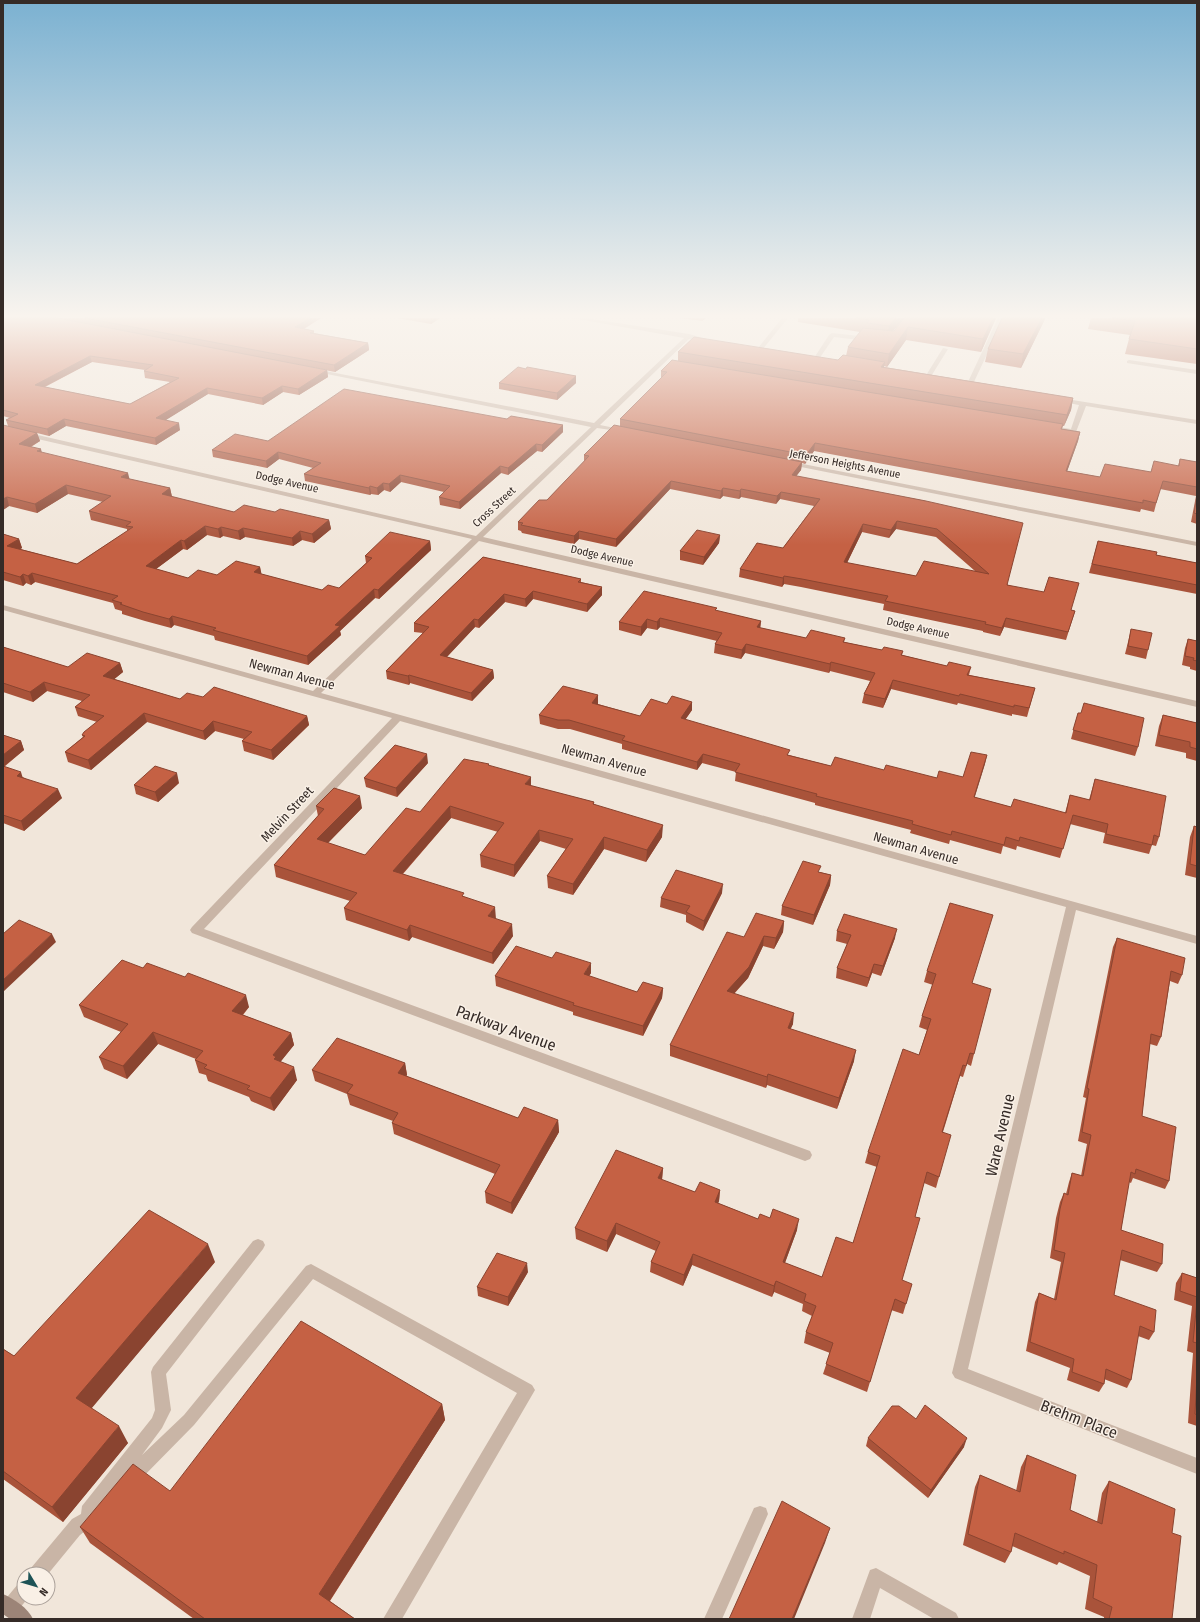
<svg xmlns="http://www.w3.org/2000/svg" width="1200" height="1622" viewBox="0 0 1200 1622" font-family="'Fira Sans Condensed',sans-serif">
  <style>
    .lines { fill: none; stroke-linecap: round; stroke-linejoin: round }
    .service { fill: #c9b5a6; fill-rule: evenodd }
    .minor { fill: #c9b5a6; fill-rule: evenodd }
    .secondary { fill: #9c8477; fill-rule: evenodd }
    .wall { fill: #a9533a; fill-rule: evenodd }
    .shaded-wall { fill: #8a4430 }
    .building { fill: #c56144; stroke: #8a4430; fill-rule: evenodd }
    .labels { text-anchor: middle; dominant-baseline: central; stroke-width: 3; stroke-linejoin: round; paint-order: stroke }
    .far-street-label { font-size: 11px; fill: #352b27; stroke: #f9f0e6 }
    .street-label { font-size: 13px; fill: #352b27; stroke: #f9f0e6 }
    .near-street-label { font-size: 16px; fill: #352b27; stroke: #f9f0e6 }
  </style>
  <rect width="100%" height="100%" fill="#f1e6da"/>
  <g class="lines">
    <path class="service" d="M782 318H788L762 350H758V348Z
      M998 318H1004L973 384 968 385 967 384Z
      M832 333 868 337 871 339 868 341 834 337 819 359H815L814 358 829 335Z
      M943 348 948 349 930 378H926L925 377Z
      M1129 360 1197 370V374L1127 363V361Z
      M258 1239 263 1241 265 1245 263 1249 166 1374 171 1410 162 1428 142 1455 184 1415 306 1266 311 1264 532 1385 535 1390 402 1619H383L517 1393 313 1279 194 1425 136 1484 130 1486 124 1484 123 1480 105 1503 107 1509 105 1515 80 1535 48 1574H29L31 1568 72 1519 81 1514 82 1506 152 1418 155 1410 151 1372 153 1367 253 1241Z
      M760 1506 766 1508 768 1514 722 1619H704L754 1508Z
      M876 1568 956 1613 959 1619H934L880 1588 870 1619H852L870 1570Z
      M24 1582V1598H28L15 1614 9 1617 3 1614V1602L18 1584Z"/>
    <path class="minor" d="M572 318H585L689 334 710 340 707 342 689 339 600 425 625 430V432L597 428 483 537 1197 701V707L479 541 321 693 1197 936V944L1076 910 968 1369 1197 1458V1474L955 1378 952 1373 1066 907 400 721 204 929 810 1151 812 1155 810 1159 805 1161 192 933 190 930 192 927 392 718 3 610V605L313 691 472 539 3 431V427L476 536 591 427 312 371 315 369 594 423 684 338Z
      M1060 398 1197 420V424L1086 406 1076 432 1050 429 1049 428 1052 426 1071 429 1079 405 1058 401 1057 400Z
      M788 461 1197 542V546L786 464 785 463Z"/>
    <path class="secondary" d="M3 1594C14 1599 28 1608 33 1619H10L3 1614Z"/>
  </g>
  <path class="wall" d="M3 318H321L304 329 314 331V333L368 343 369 350 335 372 211 348 327 370 328 377 299 395 283 392 263 405 208 394 165 420 180 430 156 445 66 426 49 436 37 433 40 441 31 447 42 453 129 479 170 488 172 497 234 512H275L329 520 331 529 314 543 302 540 293 546 245 537 240 540 223 536 220 538 207 535 187 550 183 549 156 569 188 578 217 575 260 567 261 574 322 590 339 588 366 563 365 556 430 541 431 550 379 599 375 598 340 631 341 635 308 665 215 640 214 636 174 625 171 628 145 621 122 614V611L115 609 113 603 35 582 31 585 26 583 23 586 3 580V534L19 539 22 548 20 549 77 564 127 531V529L91 520 89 511 103 502 68 494 37 513 9 506 3 510 8 426 6 420 10 418 3 416ZM92 362 145 370 144 371 145 378 170 382 130 404 45 387Z
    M397 318H440L431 324Z
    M680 318H706L702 321Z
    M798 318H904L893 331H894L904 318H996L981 352 906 340 887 367 884 366V367L1073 398 1071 410 1064 426H1063L1062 429 1080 432 1078 441 1067 471 1100 477 1150 472 1178 466 1180 459 1196 462 1197 457V524L1191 522 1196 496 1160 489 1154 512 1141 509 1140 512 814 451 805 464 802 463 801 470 796 476 926 501 1008 585 1071 610 1075 611 1066 640 1004 627 1000 636 983 632V631L883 610 884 604 801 587 784 584 782 587 739 577 740 569 783 548 814 506 780 499 776 504 741 497 739 499 723 496 720 499 670 489 616 547 579 539 574 544 522 533 521 531 518 530V522L547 500 584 462V455L620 427V419L661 378V371L678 361V352L838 360 846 356 848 347 860 332 798 322ZM896 529 936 537 975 571 916 576 847 563 862 532 889 538Z
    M1002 318H1045L1044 321 1021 368 985 362 988 349Z
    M1091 318H1197V364L1125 354 1130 335 1088 329Z
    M526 369 576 376V383L557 400 499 389V383Z
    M507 419 563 425V432L542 452 537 451 508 475 501 473 460 509 440 505 439 497 444 492 401 482 390 492 384 490 378 495 371 494 370 495 305 481 304 474 313 468 279 459 267 468 213 457 212 450 268 441Z
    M720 535 719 543 703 565 680 560V551Z
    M1098 541 1156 555 1197 563V594L1089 573Z
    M483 557 581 579V582L602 587V595L587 612 533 599 526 607 505 602 479 628 475 627 447 657 493 670 494 678 472 701 410 683 409 685 387 679 386 671 423 633 414 632V623Z
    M717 611 761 621 760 628 806 638H845L844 642 882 650 903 651 902 655 947 666 971 667 969 675 1035 688 1027 717 1012 714V716L958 703 957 705 891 689 883 708 862 703 864 694 870 681 830 671 829 673 745 653 741 659 714 653 715 644 717 641 660 627 657 630 647 628 641 636 619 630V622Z
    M1131 629 1148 650 1146 659 1125 654 1129 638Z
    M1188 639 1197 641V671L1190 669V667L1182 665 1185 648Z
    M3 647 68 667 120 663 123 672 114 679 180 699 203 697 307 716 309 725 273 760 244 751 242 741 244 739 215 731 205 740 147 722 91 770 68 762 65 752 83 737 82 735 97 722 78 716 75 707 82 701 47 691 33 702 3 692Z
    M598 695V704L640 716 667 704 692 702V710L685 720 789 755 831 766 884 770 937 778 963 777 987 755 974 797 1011 807 1065 813 1070 795 1089 800 1095 779 1159 837 1156 846 1152 845 1149 854 1103 843 1105 833 1070 824 1060 858 1017 846 1016 850 1003 846 1001 854 950 840 949 844 910 833 911 830 815 805V803L735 781 736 772 702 763 697 770 622 749V744L570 729H558L540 724 539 715Z
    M1078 713 1138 747 1135 756 1071 739Z
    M1163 715 1197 723V761L1186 758V753L1155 746 1159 726Z
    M3 735 21 741 24 750 4 767 62 798 24 831 3 823Z
    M428 763 397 797 366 787 364 778Z
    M489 766 531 786 594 802V804L662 837 646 862 604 849 573 895 548 888 547 876 566 849 540 841 514 877 481 867 480 855 498 832 451 818 403 874 465 897 496 919 513 936 493 964 412 937 409 941 346 920 344 908 350 901 276 877 274 865 318 816 316 806 362 808 328 843 365 855 420 812Z
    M179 783 158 802 136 794 134 785Z
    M1194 826 1197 827V878L1185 875 1190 837Z
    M820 872 831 875 830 885 813 925 781 915 782 906Z
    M722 893 703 931 686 922V915L660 907 661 898Z
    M784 921 783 932 774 949 763 946 748 978 734 994 793 1024 790 1029 854 1061 837 1109 767 1085 766 1088 670 1056V1045L744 937Z
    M837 931 895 938 881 976 872 973 867 987 836 978 837 968 847 944 836 941Z
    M1117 938 1182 975 1178 984 1170 981 1161 1037 1157 1046 1150 1044 1142 1116 1169 1181 1165 1189 1133 1178 1131 1183 1129 1182 1121 1230 1162 1264 1157 1272 1120 1260 1114 1295 1154 1332 1149 1340 1138 1336 1131 1380 1127 1388 1104 1379V1384L1099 1392 1067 1380 1070 1368 1026 1351 1035 1302 1039 1293 1054 1299 1061 1262 1050 1258 1056 1218 1060 1202 1064 1193 1066 1194 1069 1182 1072 1173 1081 1176 1087 1144 1078 1141 1086 1098 1083 1097 1113 947Z
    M143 968 249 1007 243 1015 291 1033 294 1045 280 1062 297 1080 274 1111 251 1101 249 1097 208 1081 206 1075 199 1073 195 1060 196 1059 158 1044 127 1079 104 1069 99 1057 121 1032 84 1017 79 1005Z
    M927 971 973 983 974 1054 971 1066 967 1064 963 1077 960 1076 943 1132 939 1177 936 1188 924 1183 915 1217 902 1280 906 1304 903 1314 891 1310 867 1392 823 1374 830 1353 804 1343 806 1332 812 1316 802 1311 803 1304 774 1292 772 1297 692 1265 683 1286 650 1272 651 1262 656 1251 616 1234 607 1252 576 1239 575 1228 663 1168 662 1180 695 1192 720 1190 719 1201 718 1203 758 1219 797 1230 785 1263 822 1277 853 1243 877 1167 865 1163 868 1152 919 1055 927 1030 919 1027 922 1016 933 985 924 982Z
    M591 973 589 976 637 992 663 988 662 998 643 1036 573 1015V1012L496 986 495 976Z
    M405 1063 407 1075 406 1076 518 1118 558 1120 559 1132 512 1214 486 1203 485 1192 495 1174 394 1134 392 1123 393 1121 350 1105 347 1094 315 1081 312 1070Z
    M215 1262 91 1408 128 1443 63 1522 3 1479V1349L14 1356Z
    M528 1272 508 1306 478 1296 477 1287Z
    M1182 1273 1197 1278V1426L1188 1423 1193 1353 1187 1351 1192 1306 1174 1300 1176 1283Z
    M442 1404 445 1420 330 1601 355 1619H194L90 1543 80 1527 170 1491Z
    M916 1419 964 1447 928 1498 866 1446 868 1438Z
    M1027 1455 1070 1510 1097 1522 1102 1493 1109 1481 1172 1533V1619H1104V1617L1085 1609 1090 1576 1059 1562 1057 1565 1012 1546 1011 1552 1005 1563 963 1545 975 1487 980 1475 1016 1491 1021 1467Z"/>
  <path class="shaded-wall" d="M310 318H321L296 333 295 327Z
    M431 318H440L431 324Z
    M702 318H706L702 321Z
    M896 318H904L887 338 889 326Z
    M993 318H996L981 352 983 339Z
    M1042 318H1045L1044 321 1021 368 1023 354Z
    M908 327 906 340 887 367 889 354Z
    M368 343 369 350 335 372 334 365Z
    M90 356 92 362 36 391 35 385Z
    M885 362 883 373 881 367Z
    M327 370 328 377 299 395 298 389Z
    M576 376V383L557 400V393Z
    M282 386 283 392 263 405 262 398Z
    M207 388 208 394 158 425 156 418Z
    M1073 398 1071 410 1064 426 1067 415Z
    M64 419 66 426 49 436 47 429Z
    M179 423 180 430 156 445 155 438Z
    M563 425V432L542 452V445Z
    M1080 432 1078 441 1064 480 1066 471Z
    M37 433 40 441 21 452 19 444Z
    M815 443 814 451 805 464 806 455Z
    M536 444 537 451 508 475V468Z
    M41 449 43 457 37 451Z
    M278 452 279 459 267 468 266 461Z
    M802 462 801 470 791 483 792 475Z
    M500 466 501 473 460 509 459 502Z
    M128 473 130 481 121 477Z
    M400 475 401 482 390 492 389 484Z
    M671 481 670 489 616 547V539Z
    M383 483 384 490 378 495 377 488Z
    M66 485 68 494 37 513 35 504Z
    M370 486 371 494 370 495 369 488Z
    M170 488 172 497 162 494Z
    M723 488V496L720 499 721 491Z
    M741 489V497L739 499 740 491Z
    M781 492 780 499 776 504 777 496Z
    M7 497 9 506 3 510V499Z
    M329 520 331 529 314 543 312 534Z
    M897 521 896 529 889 538 891 530Z
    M863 524 862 532 843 571 844 562Z
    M205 526 207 535 187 550 184 541Z
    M221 527 223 536 220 538 218 529Z
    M243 528 245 537 240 540 238 531Z
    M300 531 302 540 293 546 292 538Z
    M579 531V539L574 544V536Z
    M720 535 719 543 703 565 704 557Z
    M19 539 22 548 10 555 7 546Z
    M181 540 183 549 148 575 146 566Z
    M430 541 431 550 379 599 378 590Z
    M260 567 262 576 254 572Z
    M32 573 35 582 31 585 28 576Z
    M23 574 26 583 23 586 20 577Z
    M784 576V584L782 587 783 578Z
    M602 587V595L587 612V604Z
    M374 589 375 598 340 631 341 635 308 665 307 656 335 625Z
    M533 591V599L526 607 525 599Z
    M504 594 505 602 479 628 478 620Z
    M172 616 174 625 171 628 169 619Z
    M660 618V627L657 630V622Z
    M1006 618 1004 627 1000 636 1002 628Z
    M474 619 475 627 441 663 440 655Z
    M647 619V628L641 636V627Z
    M761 621 760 630 757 627Z
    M746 644 745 653 741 659 742 650Z
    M831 662 830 671 829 673 830 664Z
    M120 663 123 672 106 686 103 676Z
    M493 670 494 678 472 701 471 693Z
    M409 675 410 683 409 685 408 676Z
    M893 680 891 689 883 708 885 699Z
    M44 682 47 691 33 702 30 692Z
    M598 695V704L592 711V703Z
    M692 702V710L680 727 681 718Z
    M144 713 147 722 91 770 88 760Z
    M307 716 309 725 273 760 271 750Z
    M213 721 215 731 205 740 203 731Z
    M21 741 24 750 3 767V755Z
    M427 754 428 763 397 797 396 788Z
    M703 754 702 763 697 770V762Z
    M987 755 985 764 972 806 974 797Z
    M21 772 24 782 17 776Z
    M177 773 179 783 158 802 155 792Z
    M531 777V789L525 784Z
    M58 789 62 798 24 831 21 821Z
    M360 796 362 808 320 851 317 839Z
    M450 806 451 818 395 882 393 871Z
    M663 825 662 837 646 862 647 850Z
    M539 830 540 841 514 877V865Z
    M604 837V849L573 895V884Z
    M831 875 830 885 813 925 814 915Z
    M723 884 722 893 703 931 704 921Z
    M495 907 496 919 488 916Z
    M784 921 783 932 774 949 776 938Z
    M512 924 513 936 493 964 492 953Z
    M410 925 412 937 409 941 407 930Z
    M897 929 895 938 881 976 883 966Z
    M52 934 56 942 3 992V980Z
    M764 936 763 946 748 978 726 1002 727 991Z
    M591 963V973L584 984V974Z
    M874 964 872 973 867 987 869 978Z
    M663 988 662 998 643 1036V1026Z
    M246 995 249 1007 235 1023 232 1011Z
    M794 1013 793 1024 786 1039 788 1028Z
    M153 1032 158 1044 127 1079 123 1066Z
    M291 1033 294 1045 278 1065 277 1072 273 1055Z
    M856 1050 854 1061 837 1109 839 1098Z
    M405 1063 407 1075 400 1084 398 1073Z
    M294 1067 297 1080 274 1111 270 1098Z
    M768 1074 767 1085 766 1088 767 1077Z
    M558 1120 559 1132 512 1214 511 1203Z
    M663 1168 662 1179 657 1189 658 1178Z
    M720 1190 719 1201 714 1213 715 1202Z
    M799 1219 797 1230 781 1273 783 1262Z
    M616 1223V1234L607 1252V1241Z
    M208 1244 215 1262 86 1415 76 1398Z
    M693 1254 692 1265 683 1286 684 1275Z
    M527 1263 528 1272 508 1306V1297Z
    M776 1281 774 1292 772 1297 774 1286Z
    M442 1404 445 1420 325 1608 319 1594Z
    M119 1426 128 1443 63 1522 52 1507Z
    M967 1438 964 1447 928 1498 931 1490Z
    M830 1528 825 1543 794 1619H792Z"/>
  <path class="building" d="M3 318H58L327 370 298 389 282 386 262 398 207 388 156 418 179 423 155 438 64 419 47 429 6 420 18 414 3 410ZM90 356 153 365 144 371 179 378 130 404 35 385Z
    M85 318H310L295 327 314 331 310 333 368 343 334 365Z
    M856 318H896L889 326 867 323 869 320Z
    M904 318H993L983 339 908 327 889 354 848 347 863 328 894 331Z
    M1002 318H1042L1023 354 988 349Z
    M1112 318H1197V349L1129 339 1135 321Z
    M694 337 838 360 843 355 885 362 881 367 1073 398 1067 415 678 352Z
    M672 360 1063 424 1061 429 1080 432 1066 471 1100 477 1105 464 1151 472 1154 461 1179 466 1180 459 1197 462V461V487L1163 481 1156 503 1143 500V503L815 443 806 455 620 419 667 372 661 371Z
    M518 367 526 369 527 367 576 376 557 393 499 383Z
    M344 389 507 419 511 416 563 425 542 445 536 444 508 468 500 466 459 502 439 497 450 486 400 475 389 484 383 483 377 488 370 486 369 488 304 474 321 463 278 452 266 461 212 450 235 434 268 441Z
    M3 425 37 433 19 444 41 449 37 451 128 473 121 477 170 488 162 494 234 512 244 505 275 512 280 509 329 520 312 534 300 531 292 538 243 528 238 531 221 527 218 529 205 526 184 541 181 540 146 566 188 578 198 570 217 575 236 561 260 567 254 572 322 590 328 585 339 588 372 558 365 556 390 532 430 541 378 590 374 589 335 625 340 626 307 656 213 630 216 628 172 616 169 619 143 612 120 604 122 603 112 600 118 596 32 573 28 576 23 574 20 577 3 572V534L19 539 7 546 77 564 133 527 126 526 131 522 89 511 111 496 66 485 35 504 7 497 3 499Z
    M614 425 802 462 792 475 926 501 1023 523 1007 585 1044 592 1049 577 1079 583 1071 610 1075 611 1068 632 1006 618 1002 628 985 624 986 622 885 601 888 596 802 579 784 576 783 578 740 569 757 543 783 548 820 499 781 492 777 496 741 489 740 491 723 488 721 491 671 481 616 539 579 531 574 536 521 525 523 523 518 522 539 500H547L589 456 584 455ZM897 521 937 529 989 574 924 561 916 576 844 562 863 524 891 530Z
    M1197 495V514L1194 513Z
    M697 530 720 535 704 557 680 551Z
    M1098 541 1157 552 1156 555 1197 563V585L1092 564Z
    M483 557 581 579 578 582 602 587 587 604 533 591 525 599 504 594 478 620 474 619 440 655 493 670 471 693 409 675 408 676 386 671 429 627 414 623Z
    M644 591 717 608 715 610 761 621 757 627 806 638 811 630 845 638 843 642 882 650 884 647 903 651 901 655 947 666 949 662 971 667 967 675 1035 688 1029 708 1014 705V707L960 694 959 696 893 680 885 699 864 694 875 673 831 662 830 664 746 644 742 650 715 644 722 633 660 618 657 622 647 619 641 627 619 622Z
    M1131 629 1152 633 1148 650 1128 646Z
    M1188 639 1197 641V661L1193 660 1194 658 1185 656Z
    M3 647 68 667 87 653 120 663 103 676 180 699 187 693 203 697 214 687 307 716 271 750 242 741 252 732 213 721 203 731 144 713 88 760 65 752 85 736 82 735 84 732 104 716 75 707 90 695 44 682 30 692 3 683Z
    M563 686 598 695 592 703 640 716 651 699 667 704 672 696 692 702 681 718 790 750 787 755 831 766 835 757 884 770 886 765 937 778 939 771 963 777 971 752 987 755 974 797 1011 807 1014 799 1066 813 1070 795 1090 800 1095 779 1166 796 1159 837 1154 835 1152 845 1106 834 1108 824 1073 815 1063 849 1020 837 1019 841 1006 837 1004 845 952 831 951 835 912 824 913 821 816 796 817 794 735 772 740 764 703 754 697 762 622 740 625 736 569 720H558L539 715Z
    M1084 703 1144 718 1138 747 1073 730 1078 713H1081Z
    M1163 715 1197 723V749L1190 747V742L1159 735Z
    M3 735 21 741 3 755Z
    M395 745 427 754 396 788 364 778Z
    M464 759 489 764 488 765 531 777 525 784 594 802 593 804 663 825 647 850 604 837 573 884 547 876 573 839 539 830 514 865 480 855 504 823 450 806 393 871 464 893 462 896 495 907 488 916 512 924 492 953 410 925 407 930 344 908 357 893 274 865 324 809 316 806 334 788 360 796 317 839 365 855 406 808 420 812Z
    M3 766 21 772 17 776 58 789 21 821 3 815Z
    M155 766 177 773 155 792 134 785Z
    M1194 826 1197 827V866L1190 864Z
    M803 861 821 866 818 872 831 875 814 915 782 906Z
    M676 870 723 884 704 921 686 912 690 906 661 898Z
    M950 903 993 915 972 983 991 989 974 1054 970 1053 966 1066 963 1065 942 1132 951 1135 939 1177 927 1172 915 1217 920 1218 902 1280 912 1284 906 1304 895 1299 870 1382 826 1364 833 1343 806 1332 816 1306 804 1301 806 1294 776 1281 774 1286 693 1254 684 1275 651 1262 660 1242 616 1223 607 1241 575 1228 616 1150 663 1168 658 1178 695 1192 700 1182 720 1190 715 1202 758 1219 760 1214 770 1218 773 1209 799 1219 783 1262 822 1277 836 1237 853 1243 880 1156 868 1152 903 1049 919 1055 931 1019 922 1016 936 974 927 971Z
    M756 913 784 921 776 938 764 936 749 967 727 991 794 1013 788 1028 856 1050 839 1098 768 1074 767 1077 670 1045 727 932 744 937Z
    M844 914 897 929 883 966 874 964 869 978 837 968 851 935 837 931Z
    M19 920 52 934 3 980V934Z
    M1117 938 1185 958 1182 975 1171 971 1161 1037 1151 1034 1142 1116 1176 1127 1169 1181 1136 1169 1135 1174 1131 1172 1121 1230 1163 1244 1162 1264 1122 1250 1114 1295 1156 1310 1154 1332 1140 1326 1131 1380 1106 1369 1104 1384 1072 1372 1074 1359 1030 1342 1039 1293 1056 1300 1065 1253 1054 1250 1060 1209 1064 1193 1068 1195 1072 1173 1083 1176 1091 1135 1082 1132 1089 1089 1087 1088Z
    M516 946 552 958 556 952 591 963 584 974 637 992 643 982 663 988 643 1026 573 1005 574 1003 495 976Z
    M122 960 143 968 147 963 185 977 188 973 246 995 232 1011 291 1033 273 1055 276 1057 274 1059 294 1067 270 1098 247 1089 250 1086 204 1068 207 1065 195 1060 203 1051 153 1032 123 1066 99 1057 128 1024 79 1005Z
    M337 1038 405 1063 398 1073 518 1118 524 1107 558 1120 511 1203 485 1192 500 1165 392 1123 398 1113 347 1093 353 1085 312 1070Z
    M149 1210 208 1244 76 1398 119 1426 52 1507 3 1471V1349L14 1356Z
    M497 1253 527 1263 508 1297 477 1287Z
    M1182 1273 1197 1278V1297L1180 1291Z
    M1197 1301V1343L1193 1342Z
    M301 1321 442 1404 319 1594 355 1619H205L80 1527 133 1464 170 1491Z
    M1197 1375V1415L1195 1414Z
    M925 1405 967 1438 931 1490 868 1438 892 1406H899L916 1419Z
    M1027 1455 1076 1475 1070 1510 1102 1524 1109 1481 1175 1509 1172 1533 1181 1536 1172 1619H1109L1112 1607 1093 1598 1097 1565 1064 1551V1554L1015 1533 1011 1552 968 1534 980 1475 1020 1492Z
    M782 1501 830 1528 792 1619H729Z"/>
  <linearGradient id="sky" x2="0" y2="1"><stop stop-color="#7bb1d1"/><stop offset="0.58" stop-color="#f9f4ee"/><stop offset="1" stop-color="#f9f4ee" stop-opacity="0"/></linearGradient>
  <rect width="1200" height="545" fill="url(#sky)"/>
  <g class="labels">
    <g class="far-street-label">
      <text transform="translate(845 464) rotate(11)">Jefferson Heights Avenue</text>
      <text transform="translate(287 482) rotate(13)">Dodge Avenue</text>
      <text transform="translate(494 507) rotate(-43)">Cross Street</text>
      <text transform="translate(602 556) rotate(13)">Dodge Avenue</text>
      <text transform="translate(918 628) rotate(13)">Dodge Avenue</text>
    </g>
    <g class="street-label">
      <text transform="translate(292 674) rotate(15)">Newman Avenue</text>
      <text transform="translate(604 760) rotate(16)">Newman Avenue</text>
      <text transform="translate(287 814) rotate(-47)">Melvin Street</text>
      <text transform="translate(916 848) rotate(16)">Newman Avenue</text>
    </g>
    <g class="near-street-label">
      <text transform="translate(506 1028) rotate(20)">Parkway Avenue</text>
      <text transform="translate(1000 1135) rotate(-77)">Ware Avenue</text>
      <text transform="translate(1079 1419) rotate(21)">Brehm Place</text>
    </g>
  </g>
  <rect width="1200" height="1622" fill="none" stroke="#352b27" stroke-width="8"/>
  <g transform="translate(36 1586) rotate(128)"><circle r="19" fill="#f9f0e6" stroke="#aba19a"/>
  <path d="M0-3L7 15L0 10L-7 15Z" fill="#1d5356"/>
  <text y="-6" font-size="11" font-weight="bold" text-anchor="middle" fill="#352b27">N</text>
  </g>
</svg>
